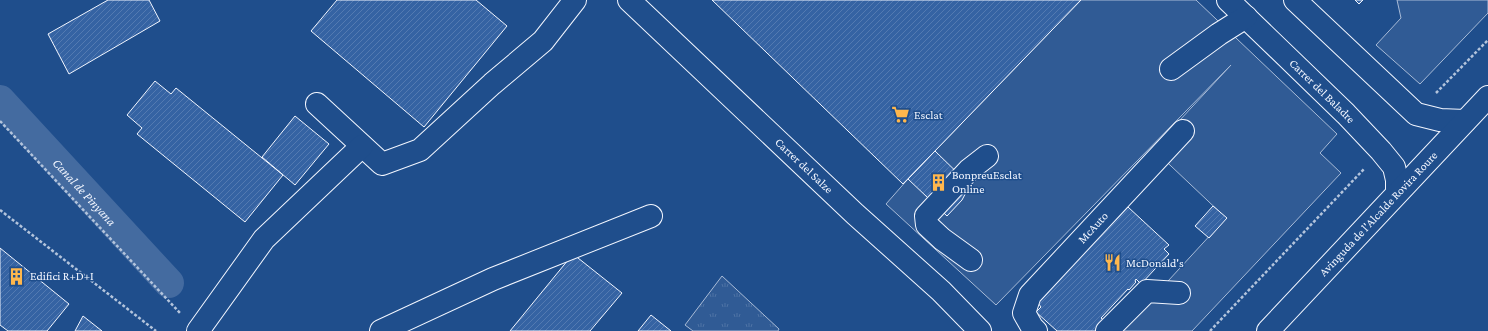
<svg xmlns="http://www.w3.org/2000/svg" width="1488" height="331" viewBox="0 0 1488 331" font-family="'Crimson Pro',serif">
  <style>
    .grass { fill: url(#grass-tufts); stroke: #a8bbd7 }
    .pitch { fill: #305b95; stroke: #a8bbd7 }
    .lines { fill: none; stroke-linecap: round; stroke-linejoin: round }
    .canal { stroke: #446ba0; stroke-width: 30 }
    .building { fill: url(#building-hatch); stroke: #f2f6ff }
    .minor-casing { stroke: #f2f6ff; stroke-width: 24 }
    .major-casing { stroke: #f2f6ff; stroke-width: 24 }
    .path { stroke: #b3c4dc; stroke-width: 2.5; stroke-dasharray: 3 2; stroke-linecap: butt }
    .minor { stroke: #1f4e8c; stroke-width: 22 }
    .major { stroke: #1f4e8c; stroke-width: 22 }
    .labels { text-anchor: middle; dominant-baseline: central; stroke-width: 3; stroke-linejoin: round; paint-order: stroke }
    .street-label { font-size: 12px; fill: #f2f6ff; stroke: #1f4e8c }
    .poi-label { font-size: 12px; fill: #f2f6ff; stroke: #1f4e8c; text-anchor: start }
    .water-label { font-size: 13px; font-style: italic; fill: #f2f6ff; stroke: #1f4e8c }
  </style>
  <defs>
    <pattern id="grass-tufts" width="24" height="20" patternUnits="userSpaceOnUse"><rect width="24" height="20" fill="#305b95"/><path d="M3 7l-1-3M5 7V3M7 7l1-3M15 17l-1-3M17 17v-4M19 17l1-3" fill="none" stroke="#4e73a5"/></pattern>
    <pattern id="building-hatch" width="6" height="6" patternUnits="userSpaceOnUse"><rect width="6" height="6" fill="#3563a3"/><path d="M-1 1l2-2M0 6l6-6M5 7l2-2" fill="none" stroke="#537ab1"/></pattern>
  </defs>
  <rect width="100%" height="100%" fill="#1f4e8c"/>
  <path class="grass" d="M722 276 779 329 778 331H693L685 325Z"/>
  <path class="pitch" d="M1081 0H1196L1337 134 1320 153 1341 173 1192 331H1122L1226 218 1153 149 1231 65 996 305 886 204 908 179Z
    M1397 0H1488V13L1420 84 1376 45 1401 18Z"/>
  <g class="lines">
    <path class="canal" id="s1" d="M0 100 169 283"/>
  </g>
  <path class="building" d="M108 0H149L160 21 69 74 48 34Z
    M337 0H476L507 26 424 127 311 31Z
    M712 0H1081L903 184Z
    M1355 0H1363L1359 4Z
    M155 81 171 94 176 88 283 175 245 222 137 134 142 128 127 115Z
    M295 116 329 144 295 185 262 157Z
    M935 151 970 185 962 200 947 216 908 179Z
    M1213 206 1227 218 1209 238 1195 226Z
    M1128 207 1169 245 1164 249 1169 254 1141 284 1136 279 1135 281 1136 282 1129 290 1128 289 1101 318 1106 322 1098 331H1057L1036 312 1041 307 1038 303 1062 277 1057 272 1094 232 1099 237Z
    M0 248 69 304 47 331H8L0 325Z
    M573 254 622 293 590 331H510Z
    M651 315 671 331H638Z
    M83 316 102 331H75Z"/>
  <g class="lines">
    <defs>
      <g id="minor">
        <path id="s2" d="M629 0 855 214 941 291 980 331"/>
        <path id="s3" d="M1228 0 1346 114 1381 151 1394 167 1397 180V192"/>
        <path d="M1295 0 1416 114 1440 120 1465 121"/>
        <path d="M1171 69 1219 34 1246 17"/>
        <path d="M317 104 382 164 420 150 492 84 543 41 575 0"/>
        <path d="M971 260 942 239 927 225 926 216 969 170 987 156"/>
        <path d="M198 331 264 239 362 146"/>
        <path d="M381 331 493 279 651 216"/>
        <path id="s4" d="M1036 331 1032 327 1024 313 1030 295 1183 131"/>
        <path d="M1107 331 1147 291 1179 293"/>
      </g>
      <g id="major">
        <path id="s5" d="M1268 331 1488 97"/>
      </g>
    </defs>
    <use href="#minor" class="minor-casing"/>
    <use href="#major" class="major-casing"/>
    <path class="path" d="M1436 93 1488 40
      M0 121 180 313
      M0 210 156 331
      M1210 331 1364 169"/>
    <use href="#minor" class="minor"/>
    <use href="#major" class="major"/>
  </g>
  <defs>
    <symbol id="supermarket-bare" viewBox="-9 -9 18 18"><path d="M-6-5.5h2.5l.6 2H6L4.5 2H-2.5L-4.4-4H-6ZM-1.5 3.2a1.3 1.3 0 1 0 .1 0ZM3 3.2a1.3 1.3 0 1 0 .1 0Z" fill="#ffb74d" stroke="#1f4e8c" stroke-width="2.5" paint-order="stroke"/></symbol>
    <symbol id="building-bare" viewBox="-9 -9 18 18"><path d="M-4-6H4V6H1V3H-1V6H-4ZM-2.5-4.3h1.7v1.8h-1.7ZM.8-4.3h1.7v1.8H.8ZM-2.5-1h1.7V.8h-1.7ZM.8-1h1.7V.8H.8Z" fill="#ffb74d" stroke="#1f4e8c" stroke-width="2.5" paint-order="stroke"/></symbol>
    <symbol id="restaurant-bare" viewBox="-9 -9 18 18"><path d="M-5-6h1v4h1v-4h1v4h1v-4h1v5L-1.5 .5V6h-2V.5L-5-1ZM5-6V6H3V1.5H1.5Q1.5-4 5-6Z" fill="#ffb74d" stroke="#1f4e8c" stroke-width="2.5" paint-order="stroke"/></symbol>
  </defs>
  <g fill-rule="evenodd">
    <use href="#supermarket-bare" x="888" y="102" width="25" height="25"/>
    <use href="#building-bare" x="926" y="170" width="25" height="25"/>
    <use href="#restaurant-bare" x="1100" y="250" width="25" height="25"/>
    <use href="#building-bare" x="4" y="264" width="25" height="25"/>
  </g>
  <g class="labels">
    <g class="street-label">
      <text stroke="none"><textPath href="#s3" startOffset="131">Carrer del Baladre</textPath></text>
      <text stroke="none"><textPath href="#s2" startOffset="241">Carrer del Salze</textPath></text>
      <text stroke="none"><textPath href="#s5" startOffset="161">Avinguda de l'Alcalde Rovira Roure</textPath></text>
      <text stroke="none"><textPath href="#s4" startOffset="133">McAuto</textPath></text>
    </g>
    <g class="poi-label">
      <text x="914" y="115">Esclat</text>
      <text x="952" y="175">BonpreuEsclat<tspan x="952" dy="14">Online</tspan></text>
      <text x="1126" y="263">McDonald's</text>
      <text x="30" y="276">Edifici R+D+I</text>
    </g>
    <g class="water-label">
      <text stroke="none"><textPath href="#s1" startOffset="125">Canal de Pinyana</textPath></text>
    </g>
  </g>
</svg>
